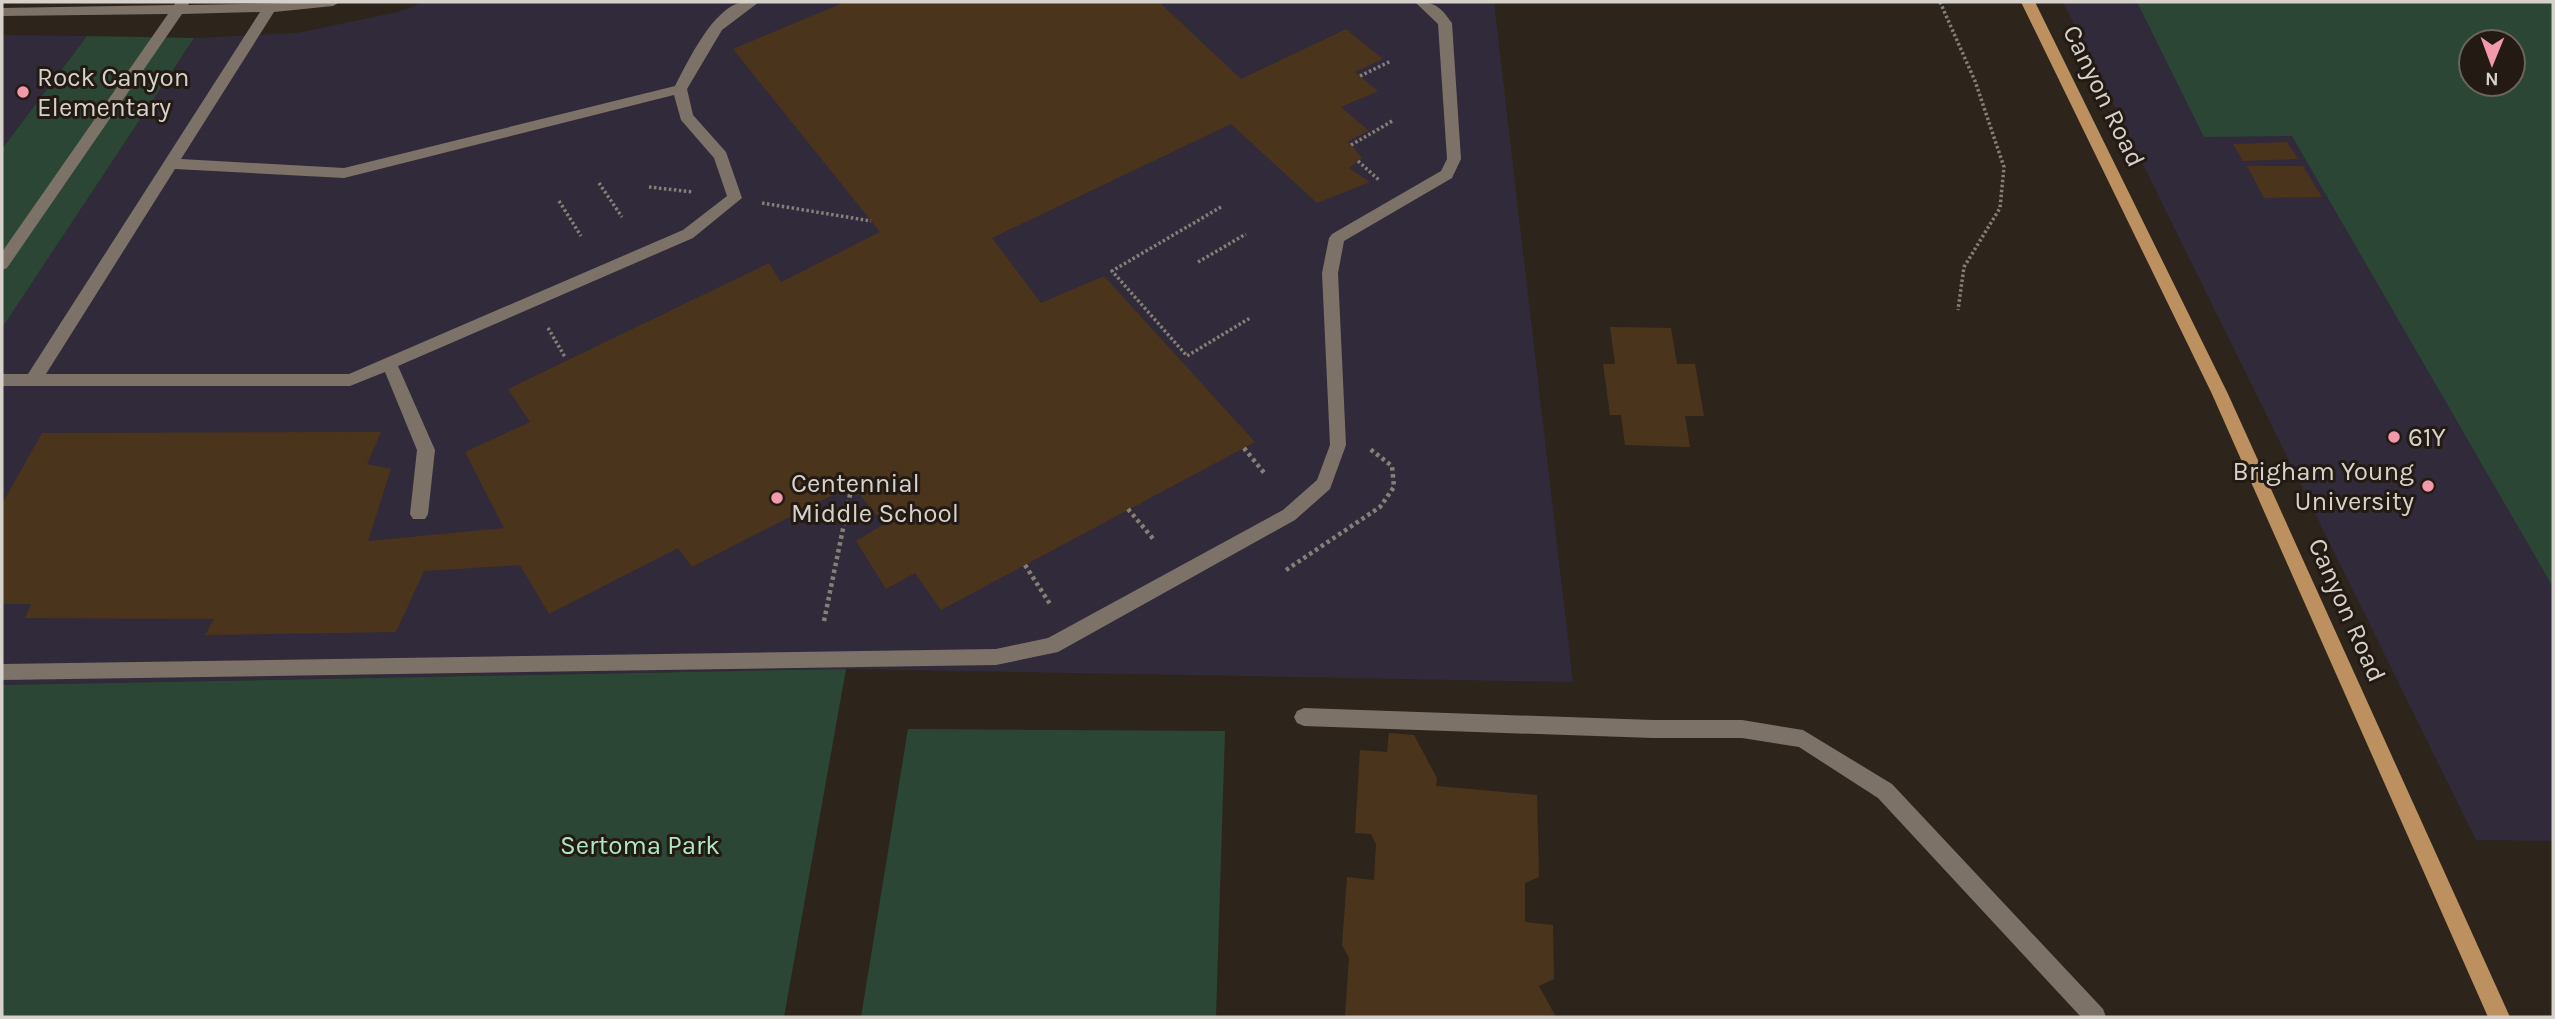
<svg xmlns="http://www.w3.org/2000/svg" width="2555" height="1019" viewBox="0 0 2555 1019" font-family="Karla,sans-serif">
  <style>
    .education { fill: #312a3a; fill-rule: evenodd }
    .green { fill: #2b4635; fill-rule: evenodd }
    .building { fill: #4b341c }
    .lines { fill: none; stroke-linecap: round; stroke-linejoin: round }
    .path-far1 { stroke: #867f77; stroke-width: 3.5; stroke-dasharray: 2.5 2.5; stroke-linecap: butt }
    .path { stroke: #867f77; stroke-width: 4.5; stroke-dasharray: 3.5 3.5; stroke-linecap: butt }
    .minor { fill: #7d7268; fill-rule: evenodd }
    .major { fill: #bd905f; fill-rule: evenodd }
    .poi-dot { fill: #f29aac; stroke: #231b13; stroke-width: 2.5 }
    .labels { text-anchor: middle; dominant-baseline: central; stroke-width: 6; stroke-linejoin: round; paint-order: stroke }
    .poi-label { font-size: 26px; fill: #d7d1cb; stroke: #231b13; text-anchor: start }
    .street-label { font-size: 26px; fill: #d7d1cb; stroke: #231b13 }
    .park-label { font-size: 26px; fill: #ade8c2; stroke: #231b13 }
  </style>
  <rect width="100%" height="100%" fill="#2d251c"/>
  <path class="education" d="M425 2H1494L1573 682 846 669 2 685V328L194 38 297 33 398 12Z
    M2063 2H2553V841L2476 840ZM2471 42H2513V84H2471Z
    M2 35 87 36 2 149Z"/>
  <path class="green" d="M2137 2H2553V587L2292 136 2204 137ZM2471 42H2513V84H2471Z
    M87 36 194 38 2 328V149Z
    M846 669 784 1017H2V685Z
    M908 729 1225 731 1216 1017H861Z"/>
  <path class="building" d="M845 2H1159L1241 79 1346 29 1383 59 1355 72 1378 91 1341 107 1369 131 1348 141 1362 158 1349 168 1370 182 1317 203 1231 124 992 238 1041 303 1104 276 1255 442 941 610 915 573 886 589 856 541 884 524 852 485 692 567 678 548 549 614 520 565 424 571 396 632 205 635 214 619 25 618 31 604H2V504L42 433 381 432 367 464 391 469 368 541 504 528 465 452 530 422 508 389 769 263 781 282 880 232 733 49Z
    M2287 142 2298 159 2243 161 2233 144Z
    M2247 166H2303L2322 197 2264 198Z
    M1610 327 1671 328 1677 364H1695L1704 416H1685L1690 447 1625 445 1621 415H1610L1603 364H1615Z
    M1389 733 1414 735 1437 778 1436 786 1537 795 1539 877 1525 883V922L1553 925 1554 979 1539 986 1556 1017H1345L1349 958 1342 945 1347 877 1374 880 1376 844 1371 834 1355 833 1360 750 1387 752Z"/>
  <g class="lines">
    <path class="path-far1" d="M1940 2 1975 81 2004 167 2000 208 1964 267 1958 310
      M1360 76 1391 61
      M1351 145 1394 120
      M1358 161 1380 181
      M599 183 622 217
      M649 187 693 192
      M559 201 581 236
      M762 203 871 221
      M1221 207 1112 271 1187 356 1250 318
      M1198 262 1246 234
      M548 328 565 357"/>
    <path class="path" d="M1244 448 1265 474
      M1128 509 1155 541
      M1025 565 1050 604
      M1286 570 1380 507 1394 487 1392 466 1370 449
      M824 621 852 485"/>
    <path class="minor" d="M176 2H190L188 5 340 2 333 6 274 12 181 159 344 168 675 86C688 61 713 8 742 2 747 1 754 2 759 2L722 30 687 89 693 115 726 152 742 198 693 238 398 366 435 450 428 514 425 519H413L410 514 417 450 385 372 350 386H2V374H28L260 12 182 14 7 268 2 270V252L168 14 2 16V8L174 5ZM674 95 681 120 714 158 727 196 683 230 349 374H46L175 169 344 178Z
      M1415 2C1434 1 1441 7 1452 23L1461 159 1452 178 1344 241 1338 273 1346 445 1330 489 1295 520 1058 652 996 665 2 680V664L996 649 1048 638 1283 510 1317 480 1330 445 1322 273 1329 238 1332 234 1441 171 1447 159 1438 24Z
      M1304 708 1653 720H1742L1803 730 1892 784 2103 1009 2106 1017H2081L1878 798 1799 747 1742 738H1653L1304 726 1297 723 1294 717 1297 711Z"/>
    <path class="major" d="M2021 2H2035L2228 394 2510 1017H2488L2212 394Z"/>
  </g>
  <g class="poi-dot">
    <circle cx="23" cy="92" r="7"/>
    <circle cx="2394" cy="437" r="7"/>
    <circle cx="2428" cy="486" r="7"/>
    <circle cx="777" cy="498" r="7"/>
  </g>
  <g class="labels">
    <g class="poi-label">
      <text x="37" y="77">Rock Canyon<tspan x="37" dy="30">Elementary</tspan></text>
      <text x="2408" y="437">61Y</text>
      <text x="2414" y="471" text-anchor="end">Brigham Young<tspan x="2414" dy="30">University</tspan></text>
      <text x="791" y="483">Centennial<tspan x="791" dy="30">Middle School</tspan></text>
    </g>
    <g class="street-label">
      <text transform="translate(2104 96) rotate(64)">Canyon Road</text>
      <text transform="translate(2347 610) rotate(66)">Canyon Road</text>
    </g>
    <g class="park-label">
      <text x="640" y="845">Sertoma Park</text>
    </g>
  </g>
  <rect width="2555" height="1019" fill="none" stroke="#d7d1cb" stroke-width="7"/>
  <g transform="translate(2492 63) rotate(181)"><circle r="33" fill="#231b13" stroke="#6b645d" stroke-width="2"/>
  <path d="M0-5L12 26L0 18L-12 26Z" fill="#f29aac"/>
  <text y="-10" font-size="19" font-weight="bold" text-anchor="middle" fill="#d7d1cb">N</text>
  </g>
</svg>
